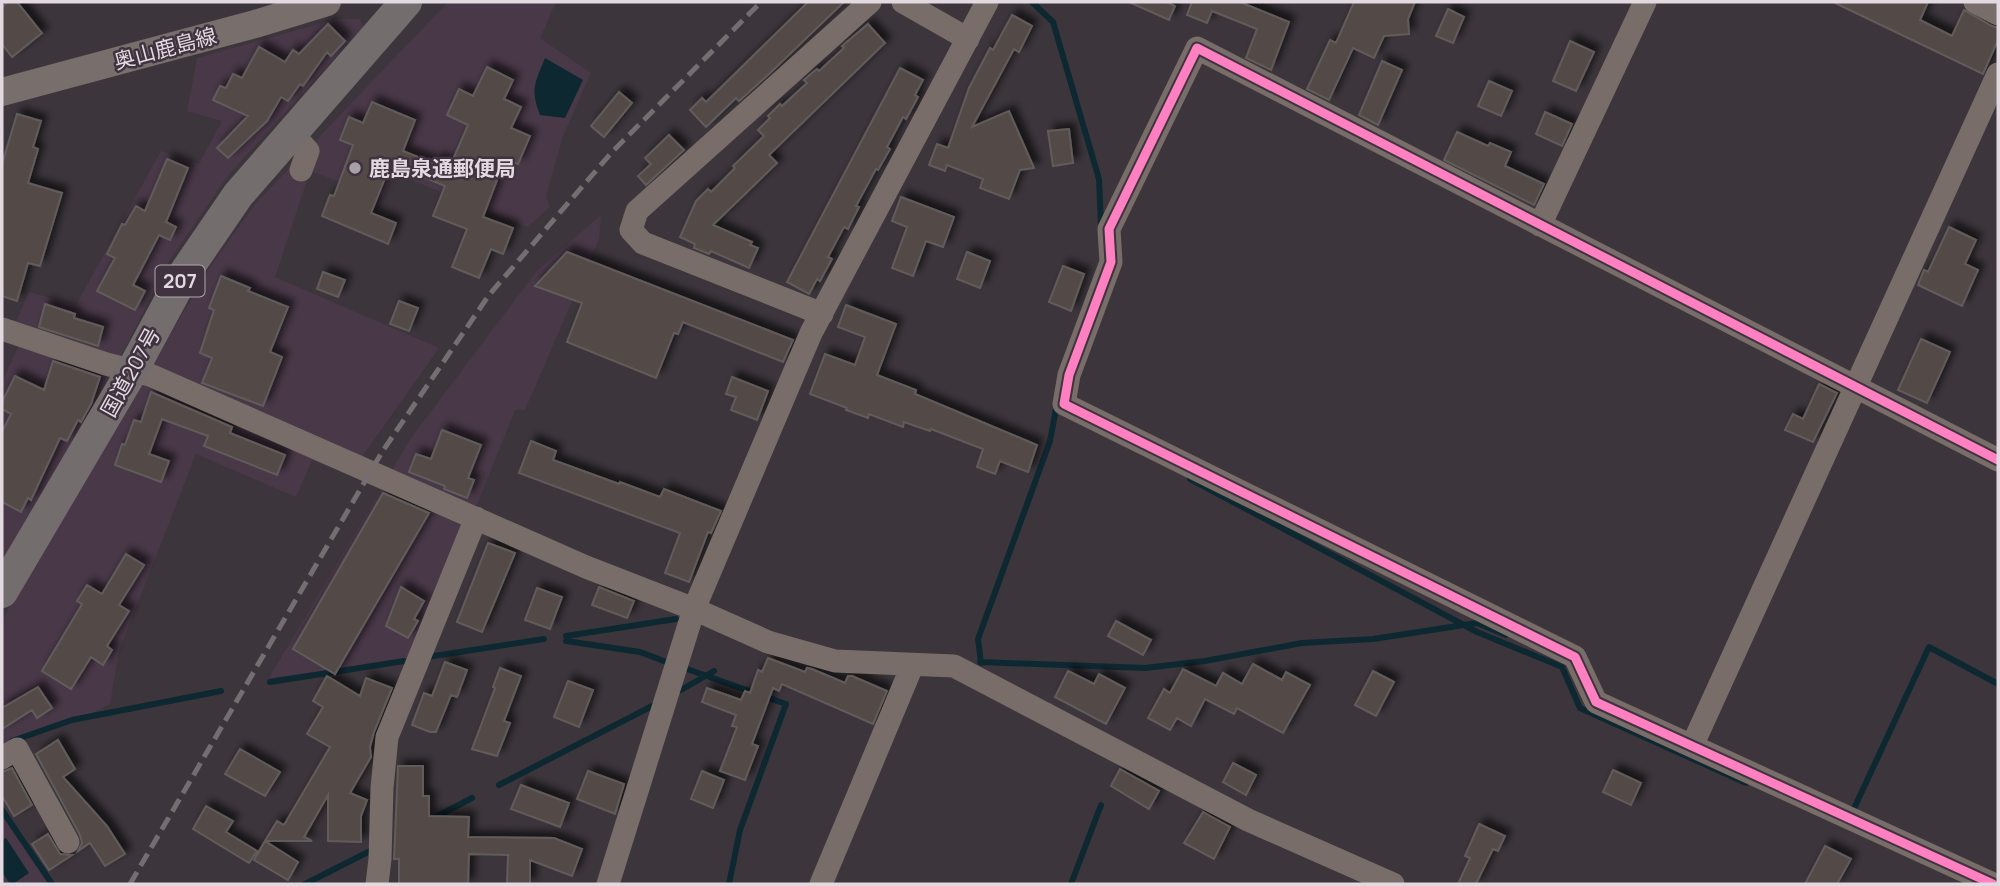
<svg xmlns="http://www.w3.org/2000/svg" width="2000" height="886" viewBox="0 0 2000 886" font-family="Manrope,'Noto Sans JP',sans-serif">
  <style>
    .built { fill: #493848 }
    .water { fill: #0e2832 }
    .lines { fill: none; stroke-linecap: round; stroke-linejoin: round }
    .stream { stroke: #0e2832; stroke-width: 6 }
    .building { fill: #534a46; stroke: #615c5b; stroke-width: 2; filter: url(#shadow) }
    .minor { stroke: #786d69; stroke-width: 23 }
    .major { stroke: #786e6c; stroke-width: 28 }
    .highway { stroke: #736d6e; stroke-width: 32 }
    .rail { stroke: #756d6f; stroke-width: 5; stroke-dasharray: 14 7; stroke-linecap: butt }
    .cycleway-casing { stroke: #40323f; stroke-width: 13 }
    .cycleway { stroke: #ff80c0; stroke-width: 9 }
    .poi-dot { fill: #a8a0a7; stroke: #40323f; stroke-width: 2.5 }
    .labels { text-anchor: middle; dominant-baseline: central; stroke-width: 5; stroke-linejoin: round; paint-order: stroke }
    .shield { fill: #40323f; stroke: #b1a7b0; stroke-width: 2 }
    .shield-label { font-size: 19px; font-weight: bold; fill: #e2d9e1 }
    .street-label { font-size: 21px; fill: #e2d9e1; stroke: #40323f }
    .poi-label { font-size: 21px; font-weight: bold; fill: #e2d9e1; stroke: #40323f; text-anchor: start }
  </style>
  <defs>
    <filter id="shadow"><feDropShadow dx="6" dy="-6" stdDeviation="3.5" flood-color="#0009"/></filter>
  </defs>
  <rect width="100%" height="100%" fill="#3c363c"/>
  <path class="built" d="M448 2H556L540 38 591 73 563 136 546 196 550 207 527 227 394 173 383 197 310 171 275 277 439 348 350 474 312 460 296 497 196 454 119 651 110 704 73 723 15 742 2 749V620L210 267 256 203Z
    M337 19H359L364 26 230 173 169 261 101 396 2 564V382L25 332 14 326 29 292 76 305 161 151 199 164 222 121 187 111 197 58Z
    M601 215 599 239 525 410H515L415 659 269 678 411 438 536 272Z
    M5 813 55 884H2V815Z"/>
  <path class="water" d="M545 58 583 80 565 118 540 115C530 89 535 83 545 58Z
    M6 838 29 873 13 884H10L2 872V840Z"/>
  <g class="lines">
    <path class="stream" d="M1032 2 1053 22 1099 179 1101 225
      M1190 479 1477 632 1562 667 1580 708 1746 783
      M566 636 676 619
      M566 641 640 652 669 663
      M427 657 544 639
      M980 662 1145 668 1205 661 1302 643 1373 639 1477 623 1506 635
      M981 663 978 639 1050 441 1057 403
      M687 669 786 704 740 830 729 884
      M270 682 404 661
      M681 690 714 671
      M12 741 72 720 221 691
      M499 785 656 704
      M2 810 52 884
      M1851 815 1929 647 1998 684
      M432 819 472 798
      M305 884 372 850
      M1071 884 1101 805"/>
  </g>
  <path class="building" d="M8 2H17L42 33 12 57 2 44V7Z
    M808 2H844L769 74 739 101 736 98 706 127 690 110 702 98 706 102Z
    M1129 2H1166L1175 6 1169 20Z
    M1192 2H1240L1289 22 1271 70 1246 58 1257 29 1212 11 1207 23 1187 15Z
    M1354 2H1415L1408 19 1409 34 1384 36 1374 58 1353 48 1329 100 1307 89 1330 40 1336 43Z
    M1833 2H1928L1920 20 1952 36 1964 10 1992 26 1998 28V40L1983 74Z
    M1448 9 1464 17 1453 43 1436 36Z
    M1012 15 1032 26 1019 52 1014 49 972 127 1009 111 1034 168 1020 170 1009 199 980 188 983 179 947 165 945 171 929 165 937 144 948 148 969 88 990 48 993 50Z
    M328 24 345 41 331 56 327 52 303 86 300 84 288 101 281 97 267 121 228 158 217 148 248 116 213 100 220 86 226 88 233 74 242 78 259 47 285 62 293 50 299 54Z
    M868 24 885 43 769 155 777 163 713 225 752 242 750 245 758 248 749 268 711 251 709 254 694 248 695 244 680 237 696 201 708 189 711 192 735 168 733 166 764 136 758 130 770 118 768 116 780 104 782 106 807 83 804 80 813 72 817 69 819 71 844 48 842 46Z
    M1570 41 1594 52 1576 91 1553 81Z
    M1382 61 1402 70 1378 125 1359 115Z
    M487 67 513 80 504 99 521 107 511 128 530 136 518 164 505 159 483 217 513 228 503 254 491 249 479 278 452 267 467 229 433 216 445 186 417 174 416 176 390 166 371 213 396 223 388 244 322 216 330 195 334 196 353 145 340 140 349 117 363 123 372 102 415 120 403 151 435 164 437 158 451 164 468 125 447 115 459 89 473 96Z
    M900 68 923 80 915 95 918 97 906 119 903 117 887 147 890 149 878 170 876 169 856 206 859 207 848 229 844 227 828 257 832 259 820 281 817 279 809 294 806 292 787 282Z
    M1489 81 1512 91 1501 116 1478 106Z
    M619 92 632 103 604 137 591 126Z
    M1545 112 1572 124 1562 146 1536 134Z
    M17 114 41 121 33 147 38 149 28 183 62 193 40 266 28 263 17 301 2 296V164Z
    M1069 129 1073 163 1053 166 1048 131Z
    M1457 132 1488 146 1490 143 1511 152 1505 166 1544 184 1534 205 1444 160Z
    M669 135 684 150 646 185 638 176 651 164 645 158Z
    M167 159 188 168 166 222 176 227 170 240 159 235 133 285 145 291 135 310 97 291 115 258 107 254 122 224 125 225 136 206 145 211Z
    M901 197 954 217 943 247 926 241 913 276 892 268 907 227 892 221Z
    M1949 227 1976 240 1965 264 1978 270 1962 306 1918 285 1924 270 1928 272Z
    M567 252 793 340 783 362 683 322 678 334 674 333 656 378 567 342 582 303 535 286Z
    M967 252 990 261 980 288 957 279Z
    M1063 266 1084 274 1071 311 1049 302Z
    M323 272 345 280 338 297 317 289Z
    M221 276 250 288 248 291 288 307 270 352 282 357 263 406 202 383 212 358 200 353 214 310 209 308Z
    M399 301 418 308 409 331 390 324Z
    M45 304 75 314 74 318 103 327 98 346 39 327Z
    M846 305 896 324 877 375 916 390 915 394 1037 445 1028 472 1000 461 995 474 977 467 983 449 931 429 930 431 904 422 903 427 869 414 868 418 846 410 847 408 810 394 825 354 855 365 865 337 838 327Z
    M1921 339 1950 352 1927 403 1898 390Z
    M53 361 100 377 91 404 81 422 78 420 67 441 60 438 31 500 28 498 21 512 2 502V432L11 414 2 409V402L15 376 44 390Z
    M732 377 768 391 757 420 731 410 736 397 726 394Z
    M1819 384 1837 393 1813 442 1785 430 1793 414 1803 419Z
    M151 392 232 427 230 433 285 455 277 475 204 446 208 436 162 419 149 454 169 461 161 482 115 465 122 444 125 445 134 420 141 422Z
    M442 430 481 445 468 478 474 480 467 498 444 489 445 486 409 472 416 454 431 459Z
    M531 441 556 451 553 460 619 484 620 482 660 497 664 489 721 511 711 533 708 532 689 582 665 573 680 533 519 473Z
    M383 493 429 513 335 674 293 649Z
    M488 543 515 553 482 632 457 622Z
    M126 554 144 565 119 605 129 611 107 646 112 650 103 665 91 657 71 689 42 671 78 611 82 604 77 601 87 585 102 594Z
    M401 587 424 601 414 619 418 621 408 638 386 626Z
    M599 587 634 601 627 618 592 605Z
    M537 588 562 597 550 629 525 620Z
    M1116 621 1151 640 1143 655 1108 636Z
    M768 658 805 672 807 668 812 669 845 683 848 676H852L887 691 873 724 782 684 779 691 773 688 752 744 758 746 745 780 720 771 737 727 732 726 736 715 702 702 707 688 741 700 745 691 750 693 758 670 762 672Z
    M445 662 467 670 457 697 451 695 436 732H430L412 725 424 693 432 696Z
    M1253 664 1282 680 1286 672 1310 685 1283 733 1237 708 1234 714 1205 699 1191 726 1177 718 1170 730 1148 718 1164 689 1170 693 1183 669 1216 686 1223 673 1242 684Z
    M500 668 521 676 504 721 510 723 497 756 472 749 495 688 493 687Z
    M1068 671 1094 684 1099 674 1125 688 1106 724 1055 697Z
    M1373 671 1394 682 1376 716 1355 705Z
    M327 676 360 696 366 678 392 688 374 732 370 747 371 757 350 793 367 800 361 816V842L328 841V795L304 837 312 841H265L277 821 284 825 330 747 307 734 323 707 313 701Z
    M568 681 593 690 579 727 554 717Z
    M38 687 52 708 37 718 32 710 2 729V708Z
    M58 740 75 769 63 777 107 826 125 854 105 866 90 843 78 851 82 843 80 835 36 754Z
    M240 749 280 772 265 796 225 774Z
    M1233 763 1256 775 1246 795 1223 782Z
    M398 766H423V796H429V816L469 817 468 837 554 838 582 849 572 876 530 860V884H507L508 855 469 854 468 884H399V859H394Z
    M12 768 32 805 14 816 2 796V772Z
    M1120 769 1159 791 1149 809 1111 786Z
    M1613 770 1641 783 1631 805 1603 792Z
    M588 771 624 784 615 814 577 799Z
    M702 771 724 780 713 808 691 799Z
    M521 785 569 803 560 827 511 809Z
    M206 806 233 821 226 832 257 851 249 863 193 829Z
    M1203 812 1230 827 1214 859 1184 843Z
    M1479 824 1505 836 1498 851 1493 849 1476 884H1458L1470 858 1465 856Z
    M48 834 60 854 72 855 49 870 32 844Z
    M265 841 298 862 288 880 254 860Z
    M1825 846 1851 859 1837 884H1805Z"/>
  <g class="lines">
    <path class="minor" d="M903 2 968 39
      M1975 2 1998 14
      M292 133 308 151 301 170
      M1540 225 1645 2
      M822 314 643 243 631 230 637 211 870 2
      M2 329 106 364 150 375 586 567 694 609 768 642 835 661 954 666 1248 820 1393 884
      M1692 746 1998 74
      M2 758 17 749 68 842
      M377 884 380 859 382 788 387 737 476 518
      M608 884 694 609 811 333 987 2
      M821 884 912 666
      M1993 884 1596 702 1575 657 1064 404 1069 375 1111 262 1109 229 1197 48 1998 460"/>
    <path class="major" d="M2 92 255 24 327 2"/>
    <path class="highway" d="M2 592 132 371 186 271 238 195 406 2"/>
    <path class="rail" d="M130 884 382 452 489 295 612 152 761 2"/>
    <defs>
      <path id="cycleway" d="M1993 884 1596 702 1575 657 1064 404 1069 375 1111 262 1109 229 1197 48 1998 460"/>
    </defs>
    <use href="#cycleway" class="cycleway-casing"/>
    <use href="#cycleway" class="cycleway"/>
  </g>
  <circle class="poi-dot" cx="355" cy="168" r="7"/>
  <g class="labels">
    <rect class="shield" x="155.5" y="265.5" width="49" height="31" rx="5"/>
    <g class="shield-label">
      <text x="180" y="281">207</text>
    </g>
    <g class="street-label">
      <text transform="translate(165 48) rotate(-15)">奥山鹿島線</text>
      <text transform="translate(130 372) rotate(-61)">国道207号</text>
    </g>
    <g class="poi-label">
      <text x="369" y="168">鹿島泉通郵便局</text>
    </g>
  </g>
  <rect width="2000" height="886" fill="none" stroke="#e2d9e1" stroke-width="7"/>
</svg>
